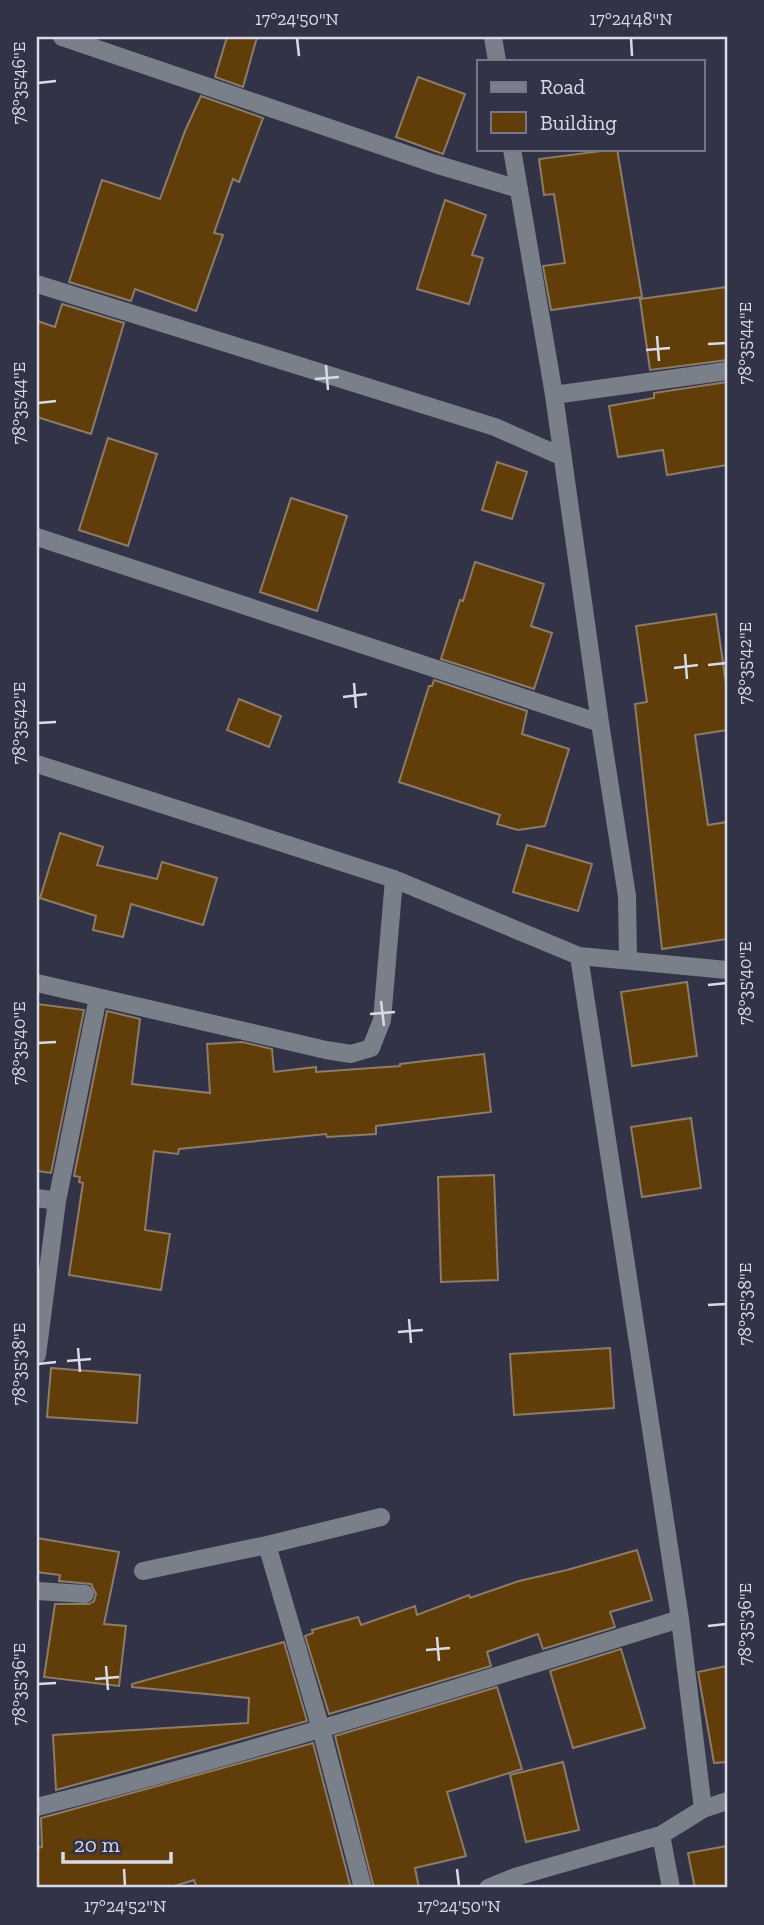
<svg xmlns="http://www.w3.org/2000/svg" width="764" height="1925" viewBox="0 0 764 1925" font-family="'Zilla Slab',serif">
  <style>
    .building { fill: #603d09; stroke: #8d7c68; stroke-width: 2 }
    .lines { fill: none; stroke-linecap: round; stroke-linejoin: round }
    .minor { stroke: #7a8089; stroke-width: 18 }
    .ticks { fill: none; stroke: #d9dae7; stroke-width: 2.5 }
    .neatline { fill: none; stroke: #d9dae7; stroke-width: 2.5 }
    .ticks-label { font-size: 18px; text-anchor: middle; fill: #d9dae7 }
  </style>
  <rect width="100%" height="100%" fill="#323347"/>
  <path class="building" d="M227 37H257L243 87 215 77Z
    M418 77 465 94 443 154 396 137Z
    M201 96 263 118 239 182 233 179 214 233 223 235 196 311 135 289 131 301 69 282 102 180 160 199 185 131Z
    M617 149 642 297 551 310 543 266 565 263 554 194 544 195 539 159Z
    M445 200 486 215 472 255 483 258 469 304 417 289Z
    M727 287V360L650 370 640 299Z
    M62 304 124 323 91 434 37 417V321L55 327Z
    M727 382V465L667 475 663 450 618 457 609 406 654 398V393Z
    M108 438 157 454 128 546 79 530Z
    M497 462 527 472 512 519 482 510Z
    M291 498 347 516 317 611 260 592Z
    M475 562 544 584 531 626 552 633 534 689 441 659 460 600 463 601Z
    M716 614 727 691V730L695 735 708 825 727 822V939L662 949 635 704 647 702 636 626Z
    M434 680 527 711 522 734 569 749 545 826 518 830 497 824 500 815 399 782 429 686H432Z
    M239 699 281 716 269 747 227 730Z
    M60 833 103 847 97 865 157 879 162 862 217 878 203 925 131 904 123 937 93 930 96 916 40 898Z
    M527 845 592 864 578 911 513 892Z
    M687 982 697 1056 632 1066 621 992Z
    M37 1004 84 1010 51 1173 37 1171Z
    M107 1011 140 1019 132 1084 210 1093 207 1044 242 1042 272 1049 274 1072 316 1067V1072L400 1066V1064L484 1054 491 1112 376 1126V1134L327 1137 326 1134 179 1149 178 1154 154 1151 145 1230 170 1234 161 1290 69 1275 83 1183 79 1182 80 1177 74 1176Z
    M691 1118 701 1188 642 1197 631 1127Z
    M494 1175 498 1280 441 1282 438 1177Z
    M610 1348 614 1408 514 1415 510 1354Z
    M51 1368 140 1375 137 1423 47 1417Z
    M37 1538 119 1552 104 1624 126 1626 119 1686 44 1677 55 1604H89L94 1601 96 1594 91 1584 59 1581 60 1575 37 1572Z
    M637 1550 652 1600 610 1612 615 1627 543 1649 538 1634 487 1652 491 1666 329 1714 305 1636 313 1633 312 1630 358 1617 361 1625 415 1606 417 1615 469 1595 470 1598 519 1581 567 1570Z
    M284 1642 307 1721 56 1790 53 1735 248 1723 249 1698 132 1687V1684Z
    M621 1649 645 1728 573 1748 550 1671Z
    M727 1666V1762L714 1763 698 1672Z
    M497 1687 522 1769 447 1792 466 1856 415 1868 419 1888H374L335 1736Z
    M313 1743 351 1888H197L194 1880 168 1888H37V1848L42 1847 41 1818Z
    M563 1762 579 1830 526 1842 510 1775Z
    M727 1846V1888H695L688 1853Z"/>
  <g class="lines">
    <path class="minor" d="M62 37 435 164 519 189
      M493 37 497 61
      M512 149 554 395 600 723 627 896 628 960
      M37 284 495 427 563 457
      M554 395 727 371
      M37 537 600 723
      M37 764 394 879 579 956 727 970
      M579 956 680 1619 703 1809 727 1801
      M37 983 326 1050 351 1054 371 1048 382 1020 394 879
      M37 1198 57 1201
      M37 1355 57 1201 98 997
      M267 1545 381 1517
      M143 1571 267 1545 321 1729 363 1888
      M37 1591 85 1594
      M37 1807C254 1752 467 1685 680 1619
      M661 1835 671 1888
      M488 1888 515 1877 661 1835 703 1809"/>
  </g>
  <path class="ticks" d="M297 38 299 56M631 38 632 56M38 83 56 81M657 336 659 361M708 344 726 343M646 350 670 348M326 365 328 390M315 379 339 377M38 403 56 401M685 654 687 679M708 665 726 663M674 668 698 665M354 683 356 708M343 697 367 694M38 723 56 722M708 985 726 983M381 1001 384 1026M370 1014 395 1012M38 1043 56 1042M708 1305 726 1304M409 1319 411 1343M398 1332 423 1330M78 1348 80 1372M67 1361 91 1359M38 1364 56 1362M708 1626 726 1624M437 1637 439 1661M426 1650 450 1648M106 1666 108 1690M95 1679 119 1677M38 1684 56 1683M124 1869 125 1886M457 1869 459 1886"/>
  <rect width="764" height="1925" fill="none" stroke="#323347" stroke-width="77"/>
  <rect x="477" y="60" width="228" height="91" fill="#323347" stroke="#757687" stroke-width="2"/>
  <rect x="491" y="82" width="35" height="10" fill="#7a8089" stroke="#757687" stroke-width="2"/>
  <text x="540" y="94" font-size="21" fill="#d9dae7">Road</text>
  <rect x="491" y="112" width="35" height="21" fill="#603d09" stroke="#757687" stroke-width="2"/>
  <text x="540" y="130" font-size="21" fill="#d9dae7">Building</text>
  <path d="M63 1852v10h108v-10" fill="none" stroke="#d9dae7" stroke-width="3.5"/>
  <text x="74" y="1852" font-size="21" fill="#d9dae7" stroke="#323347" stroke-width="5" paint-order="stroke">20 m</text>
  <rect x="38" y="38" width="688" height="1848" class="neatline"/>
  <g class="ticks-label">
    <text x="297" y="25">17°24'50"N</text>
    <text x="631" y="25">17°24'48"N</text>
    <text transform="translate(19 83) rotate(-90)" y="6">78°35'46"E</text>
    <text transform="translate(745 343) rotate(-90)" y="6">78°35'44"E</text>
    <text transform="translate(19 403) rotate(-90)" y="6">78°35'44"E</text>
    <text transform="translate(745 663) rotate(-90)" y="6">78°35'42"E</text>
    <text transform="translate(19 723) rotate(-90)" y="6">78°35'42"E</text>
    <text transform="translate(745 983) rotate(-90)" y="6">78°35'40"E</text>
    <text transform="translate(19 1043) rotate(-90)" y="6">78°35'40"E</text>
    <text transform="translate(745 1304) rotate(-90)" y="6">78°35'38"E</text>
    <text transform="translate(19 1364) rotate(-90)" y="6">78°35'38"E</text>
    <text transform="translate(745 1624) rotate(-90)" y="6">78°35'36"E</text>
    <text transform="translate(19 1684) rotate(-90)" y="6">78°35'36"E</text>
    <text x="125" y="1912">17°24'52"N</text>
    <text x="459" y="1912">17°24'50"N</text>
  </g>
</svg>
